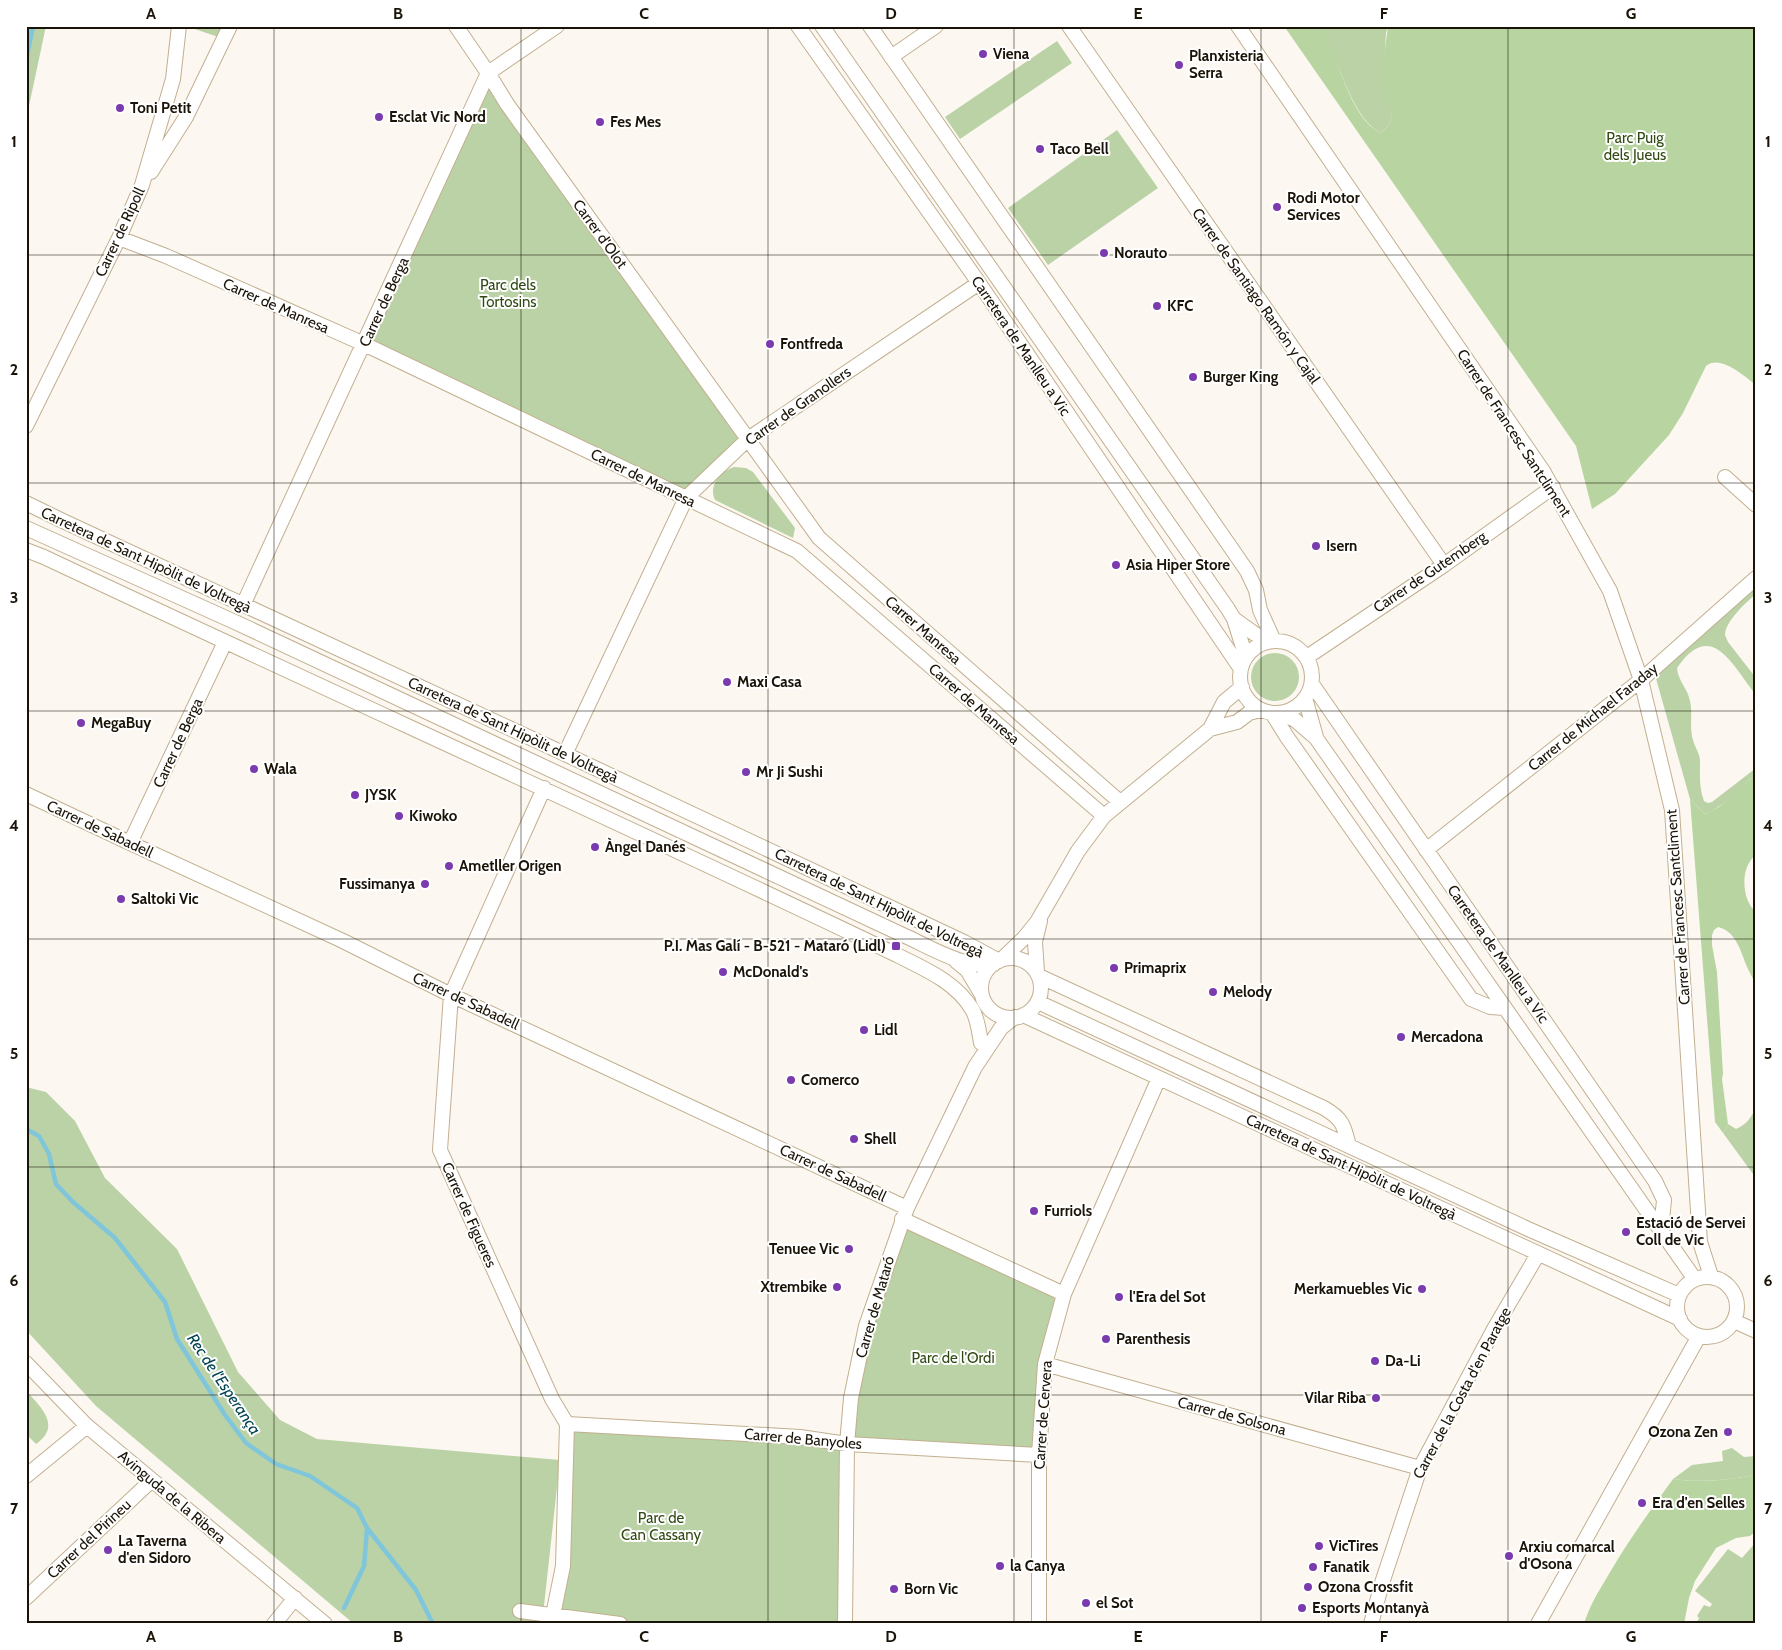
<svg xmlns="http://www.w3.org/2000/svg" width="1782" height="1650" viewBox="0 0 1782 1650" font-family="Cabin,sans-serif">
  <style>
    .green { fill: #bad2a5 }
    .forest { fill: #b8d4a0 }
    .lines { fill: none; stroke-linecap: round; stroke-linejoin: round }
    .stream { stroke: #80c6db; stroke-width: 4.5 }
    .minor-casing { stroke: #c2af8f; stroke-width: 16 }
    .minor { stroke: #fff; stroke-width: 14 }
    .grid { fill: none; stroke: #1a1307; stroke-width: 1; stroke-opacity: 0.55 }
    .poi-dot { fill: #7b3baf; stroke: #fff; stroke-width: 2 }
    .labels { text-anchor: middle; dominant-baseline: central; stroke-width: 4; stroke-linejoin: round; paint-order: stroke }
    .poi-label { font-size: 15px; font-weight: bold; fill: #1a1307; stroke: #fff; text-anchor: start }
    .park-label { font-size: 15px; fill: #314913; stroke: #fff }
    .street-label { font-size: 15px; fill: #1a1307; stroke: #fff }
    .water-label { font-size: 16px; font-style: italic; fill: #014352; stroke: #fff }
    .neatline { fill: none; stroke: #1a1307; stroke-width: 2 }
    .grid-label { font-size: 16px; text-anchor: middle; font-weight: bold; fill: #1a1307 }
  </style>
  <rect width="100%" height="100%" fill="#fcf8f1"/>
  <path class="green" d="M27 26H46L26 120V29Z
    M186 26H230L224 39Z
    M1320 26H1388L1386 33 1384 65 1392 115 1389 125 1381 133C1354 119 1343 74 1330 47 1327 40 1325 32 1320 26Z
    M1057 41 1072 63 960 139 945 117Z
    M488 73 748 439 686 498 364 344Z
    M1117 130 1158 188 1048 265 1008 208Z
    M734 467 746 468 753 472 795 528 793 538 715 500C708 485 721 471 734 467Z
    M1756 588V594C1746 602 1725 622 1725 635L1728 642 1756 678V695C1733 667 1712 617 1677 668 1678 681 1688 689 1690 701 1693 714 1689 727 1693 740 1695 748 1700 753 1700 762 1700 775 1699 788 1704 801L1708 803 1712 802 1756 768V774C1739 788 1726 806 1705 814L1690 799 1655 675Z
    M1251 677a24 24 0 1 1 48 0a24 24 0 1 1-48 0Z
    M26 1087 46 1092 75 1121 105 1178 177 1249 238 1372 280 1420 317 1439 560 1460 542 1624H354L96 1406 26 1330Z
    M1756 1107V1178L1723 1133 1726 1129 1728 1124 1736 1129C1746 1125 1752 1117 1756 1107Z
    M902 1219 1064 1294 1045 1364 1039 1455 847 1444 845 1624H620L553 1615 567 1424 847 1444 851 1398Z
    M26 1391C41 1407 62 1426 36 1444L26 1434Z
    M1732 1448 1744 1457 1756 1456V1475C1728 1480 1701 1483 1673 1479L1692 1465 1723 1461 1722 1451Z
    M1756 1542V1624H1696L1699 1618 1697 1616 1704 1605 1710 1607 1712 1604 1695 1591 1728 1549 1742 1558Z"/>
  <path class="forest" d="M1284 26H1320L1322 28C1340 58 1348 117 1381 133L1389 125 1392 115 1382 85 1384 56 1388 26H1756V385C1744 376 1720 354 1706 366L1683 413 1669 435 1615 494 1592 509 1576 446Z
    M1756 774V855C1740 866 1741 900 1756 912V985C1753 979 1750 973 1747 967 1741 952 1736 931 1718 927L1714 930 1712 935V945L1717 972 1723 1074 1722 1079 1728 1124 1726 1129 1723 1133 1715 1122 1690 799 1705 814 1719 807Z
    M1756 1475V1531L1750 1536 1736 1538 1716 1548 1695 1581 1689 1598 1684 1624H1584C1589 1607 1597 1594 1606 1579 1626 1544 1649 1512 1673 1479 1701 1483 1728 1480 1756 1475Z"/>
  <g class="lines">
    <path class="stream" d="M26 61 33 26
      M26 1129 39 1136 49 1154 56 1184 73 1202 115 1238 165 1302 177 1339 225 1415 246 1443 276 1464 310 1476 357 1508 367 1528 416 1590 433 1624
      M344 1608 364 1566 367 1529"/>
    <defs>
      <path id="minor" d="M456 26 488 73 507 104 819 538 1120 802
        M798 26 979 283 1241 669
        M822 26 1228 609 1234 619 1246 657
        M870 26 1247 571 1256 590 1260 610 1274 641
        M1069 26 1444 565
        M1238 26 1543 471 1610 591 1641 680 1672 810 1700 1242 1711 1276
        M891 57 936 26
        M151 172 186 117 230 26
        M119 238 166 256 364 344 797 551 1104 816
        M26 426 119 238 142 185 173 79 179 26
        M1725 477 1756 505
        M26 503 63 521 565 754 964 942 999 961
        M26 528 235 622 903 935C930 947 964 969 994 964
        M26 550 44 557C328 691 614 819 897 955 924 969 955 981 972 1009 978 1019 979 1032 981 1043
        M243 605 488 73 557 26
        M1234 619 1255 634 1270 641
        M1240 677a36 36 0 1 1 72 0a36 36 0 1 1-72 0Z
        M1307 657 1444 565 1553 487
        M1312 684 1655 1181 1664 1200 1661 1231
        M1305 698 1316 737
        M1272 713 1287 737 1471 999 1490 1007 1505 1008
        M1280 713 1295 720 1316 738 1694 1278
        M1210 729 1237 722 1249 713 1261 710
        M565 754 686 498 748 439 979 283
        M544 788 451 995 440 1150 552 1399 567 1424 563 1566 553 1615
        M26 794 130 843 343 941 451 995 907 1208
        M130 843 225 642
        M1426 850 1641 680 1756 578
        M981 988a30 30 0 1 1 60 0a30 30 0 1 1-60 0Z
        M1001 960 1024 938 1037 922 1078 851 1104 816 1210 729 1224 702 1242 687
        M956 961 967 970 982 995
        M1037 972 1035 942 1040 921
        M1039 976 1324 1108C1343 1119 1344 1126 1349 1146
        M1038 1002 1528 1229 1679 1295
        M1023 1015 1680 1319
        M902 1219 1064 1294
        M1677 1307a30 30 0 1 1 60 0a30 30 0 1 1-60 0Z
        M1734 1321 1756 1331
        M26 1363 87 1426 325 1624
        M1045 1364 1420 1468
        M567 1424 800 1437 847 1444 1039 1455
        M26 1476 87 1426
        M26 1598 152 1480
        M520 1611 620 1624
        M274 1624 295 1598
        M845 1624 847 1444 851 1398 866 1326 907 1208 975 1067 1001 1028 1015 1017
        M1039 1624V1455L1045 1364 1064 1294 1159 1078
        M1371 1624 1382 1583 1420 1468 1494 1329 1538 1254
        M1538 1624 1699 1336"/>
    </defs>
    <use href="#minor" class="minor-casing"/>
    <use href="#minor" class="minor"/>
  </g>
  <path class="grid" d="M274 26V1624M521 26V1624M768 26V1624M1014 26V1624M1261 26V1624M1508 26V1624M26 255H1756M26 483H1756M26 711H1756M26 939H1756M26 1167H1756M26 1395H1756"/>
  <g class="poi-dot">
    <circle cx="983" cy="54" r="5"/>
    <circle cx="1179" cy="65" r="5"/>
    <circle cx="120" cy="108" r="5"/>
    <circle cx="379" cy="117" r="5"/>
    <circle cx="600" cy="122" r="5"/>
    <circle cx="1040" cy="149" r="5"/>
    <circle cx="1277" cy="207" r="5"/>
    <circle cx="1104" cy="253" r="5"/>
    <circle cx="1157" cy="306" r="5"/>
    <circle cx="770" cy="344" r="5"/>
    <circle cx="1193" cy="377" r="5"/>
    <circle cx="1316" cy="546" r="5"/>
    <circle cx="1116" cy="565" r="5"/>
    <circle cx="727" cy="682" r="5"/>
    <circle cx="81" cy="723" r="5"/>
    <circle cx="254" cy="769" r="5"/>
    <circle cx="746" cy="772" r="5"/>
    <circle cx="355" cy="795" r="5"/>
    <circle cx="399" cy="816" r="5"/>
    <circle cx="595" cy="847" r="5"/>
    <circle cx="449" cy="866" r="5"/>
    <circle cx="425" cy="884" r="5"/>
    <circle cx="121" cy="899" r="5"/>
    <rect x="891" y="941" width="10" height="10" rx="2.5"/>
    <circle cx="1114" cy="968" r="5"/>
    <circle cx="723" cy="972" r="5"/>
    <circle cx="1213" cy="992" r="5"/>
    <circle cx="864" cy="1030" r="5"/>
    <circle cx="1401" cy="1037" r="5"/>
    <circle cx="791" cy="1080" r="5"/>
    <circle cx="854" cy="1139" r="5"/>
    <circle cx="1034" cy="1211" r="5"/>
    <circle cx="1626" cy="1232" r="5"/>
    <circle cx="849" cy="1249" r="5"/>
    <circle cx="837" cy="1287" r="5"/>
    <circle cx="1422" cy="1289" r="5"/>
    <circle cx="1119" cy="1297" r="5"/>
    <circle cx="1106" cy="1339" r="5"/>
    <circle cx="1375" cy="1361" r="5"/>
    <circle cx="1376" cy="1398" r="5"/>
    <circle cx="1728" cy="1432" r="5"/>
    <circle cx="1642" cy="1503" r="5"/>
    <circle cx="1319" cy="1546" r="5"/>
    <circle cx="108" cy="1550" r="5"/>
    <circle cx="1509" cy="1556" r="5"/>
    <circle cx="1000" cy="1566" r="5"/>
    <circle cx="1313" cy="1567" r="5"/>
    <circle cx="1308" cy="1587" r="5"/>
    <circle cx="894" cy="1589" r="5"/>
    <circle cx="1086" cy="1603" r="5"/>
    <circle cx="1302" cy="1608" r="5"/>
  </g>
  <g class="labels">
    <g class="poi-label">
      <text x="993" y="54">Viena</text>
      <text x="1189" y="56">Planxisteria<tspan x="1189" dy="17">Serra</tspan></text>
      <text x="130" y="108">Toni Petit</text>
      <text x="389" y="117">Esclat Vic Nord</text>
      <text x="610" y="122">Fes Mes</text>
      <text x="1050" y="149">Taco Bell</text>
      <text x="1287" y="198">Rodi Motor<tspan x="1287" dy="17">Services</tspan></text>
      <text x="1114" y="253">Norauto</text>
      <text x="1167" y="306">KFC</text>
      <text x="780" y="344">Fontfreda</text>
      <text x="1203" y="377">Burger King</text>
      <text x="1326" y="546">Isern</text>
      <text x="1126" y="565">Asia Hiper Store</text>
      <text x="737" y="682">Maxi Casa</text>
      <text x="91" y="723">MegaBuy</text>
      <text x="264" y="769">Wala</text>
      <text x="756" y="772">Mr Ji Sushi</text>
      <text x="365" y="795">JYSK</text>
      <text x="409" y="816">Kiwoko</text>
      <text x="605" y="847">Àngel Danés</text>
      <text x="459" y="866">Ametller Origen</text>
      <text x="415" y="884" text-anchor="end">Fussimanya</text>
      <text x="131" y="899">Saltoki Vic</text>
      <text x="886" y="946" text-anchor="end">P.I. Mas Galí - B-521 - Mataró (Lidl)</text>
      <text x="1124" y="968">Primaprix</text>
      <text x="733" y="972">McDonald's</text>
      <text x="1223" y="992">Melody</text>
      <text x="874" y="1030">Lidl</text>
      <text x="1411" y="1037">Mercadona</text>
      <text x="801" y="1080">Comerco</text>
      <text x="864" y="1139">Shell</text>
      <text x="1044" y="1211">Furriols</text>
      <text x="1636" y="1223">Estació de Servei<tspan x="1636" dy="17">Coll de Vic</tspan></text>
      <text x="839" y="1249" text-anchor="end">Tenuee Vic</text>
      <text x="827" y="1287" text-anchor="end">Xtrembike</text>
      <text x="1412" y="1289" text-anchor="end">Merkamuebles Vic</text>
      <text x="1129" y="1297">l'Era del Sot</text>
      <text x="1116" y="1339">Parenthesis</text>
      <text x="1385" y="1361">Da-Li</text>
      <text x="1366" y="1398" text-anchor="end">Vilar Riba</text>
      <text x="1718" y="1432" text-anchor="end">Ozona Zen</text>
      <text x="1652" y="1503">Era d'en Selles</text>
      <text x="118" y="1541">La Taverna<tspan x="118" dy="17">d'en Sidoro</tspan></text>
      <text x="1329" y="1546">VicTires</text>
      <text x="1519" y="1547">Arxiu comarcal<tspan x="1519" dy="17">d'Osona</tspan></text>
      <text x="1010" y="1566">la Canya</text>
      <text x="1323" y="1567">Fanatik</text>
      <text x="1318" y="1587">Ozona Crossfit</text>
      <text x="904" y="1589">Born Vic</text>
      <text x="1096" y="1603">el Sot</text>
      <text x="1312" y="1608">Esports Montanyà</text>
    </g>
    <g class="park-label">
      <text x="1635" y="138">Parc Puig<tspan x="1635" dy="17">dels Jueus</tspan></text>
      <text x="508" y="285">Parc dels<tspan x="508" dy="17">Tortosins</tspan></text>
      <text x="953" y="1358">Parc de l'Ordi</text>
      <text x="661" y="1518">Parc de<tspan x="661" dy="17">Can Cassany</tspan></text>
    </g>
    <g class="street-label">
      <text transform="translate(120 232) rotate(-65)">Carrer de Ripoll</text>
      <text transform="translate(600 234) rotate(54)">Carrer d'Olot</text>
      <text transform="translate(1256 296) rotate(55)">Carrer de Santiago Ramón y Cajal</text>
      <text transform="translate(384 302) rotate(-65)">Carrer de Berga</text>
      <text transform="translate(276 306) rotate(24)">Carrer de Manresa</text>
      <text transform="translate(1021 346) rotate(56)">Carretera de Manlleu a Vic</text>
      <text transform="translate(798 406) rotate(-35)">Carrer de Granollers</text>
      <text transform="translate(1514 433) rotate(57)">Carrer de Francesc Santcliment</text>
      <text transform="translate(643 478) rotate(26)">Carrer de Manresa</text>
      <text transform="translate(146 560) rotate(25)">Carretera de Sant Hipòlit de Voltregà</text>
      <text transform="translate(1430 572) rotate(-34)">Carrer de Gutemberg</text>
      <text transform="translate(923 630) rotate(41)">Carrer Manresa</text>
      <text transform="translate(974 704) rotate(41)">Carrer de Manresa</text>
      <text transform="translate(1593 717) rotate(-39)">Carrer de Michael Faraday</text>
      <text transform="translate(513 730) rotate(25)">Carretera de Sant Hipòlit de Voltregà</text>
      <text transform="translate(178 743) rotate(-65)">Carrer de Berga</text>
      <text transform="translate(100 829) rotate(25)">Carrer de Sabadell</text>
      <text transform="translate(879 903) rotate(26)">Carretera de Sant Hipòlit de Voltregà</text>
      <text transform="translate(1678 907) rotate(-94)">Carrer de Francesc Santcliment</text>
      <text transform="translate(1498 954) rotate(55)">Carretera de Manlleu a Vic</text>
      <text transform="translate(466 1001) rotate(25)">Carrer de Sabadell</text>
      <text transform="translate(1351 1167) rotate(25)">Carretera de Sant Hipòlit de Voltregà</text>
      <text transform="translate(833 1173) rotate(25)">Carrer de Sabadell</text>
      <text transform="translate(469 1215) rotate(66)">Carrer de Figueres</text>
      <text transform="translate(875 1307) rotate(-74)">Carrer de Mataró</text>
      <text transform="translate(1462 1393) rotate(-62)">Carrer de la Costa d'en Paratge</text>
      <text transform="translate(1043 1415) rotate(-86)">Carrer de Cervera</text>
      <text transform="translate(1232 1416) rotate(15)">Carrer de Solsona</text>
      <text transform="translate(803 1439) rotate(5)">Carrer de Banyoles</text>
      <text transform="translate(172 1497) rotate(40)">Avinguda de la Ribera</text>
      <text transform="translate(89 1539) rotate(-43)">Carrer del Pirineu</text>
    </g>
    <g class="water-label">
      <text transform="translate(224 1384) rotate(56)">Rec de l'Esperança</text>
    </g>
  </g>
  <rect width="1782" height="1650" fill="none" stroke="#ffffff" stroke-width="55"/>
  <rect x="28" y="28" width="1726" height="1594" class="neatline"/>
  <g class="grid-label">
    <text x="151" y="19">A</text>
    <text x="398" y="19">B</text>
    <text x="644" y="19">C</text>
    <text x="891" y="19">D</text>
    <text x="1138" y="19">E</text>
    <text x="1384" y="19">F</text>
    <text x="1631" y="19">G</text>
    <text x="14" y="147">1</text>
    <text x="1768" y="147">1</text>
    <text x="14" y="375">2</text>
    <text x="1768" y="375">2</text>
    <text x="14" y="603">3</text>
    <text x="1768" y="603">3</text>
    <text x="14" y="831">4</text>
    <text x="1768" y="831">4</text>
    <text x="14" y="1059">5</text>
    <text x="1768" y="1059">5</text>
    <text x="14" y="1286">6</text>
    <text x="1768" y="1286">6</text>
    <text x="14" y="1514">7</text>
    <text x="1768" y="1514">7</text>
    <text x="151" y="1642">A</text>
    <text x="398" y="1642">B</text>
    <text x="644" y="1642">C</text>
    <text x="891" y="1642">D</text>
    <text x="1138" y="1642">E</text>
    <text x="1384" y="1642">F</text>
    <text x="1631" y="1642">G</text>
  </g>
</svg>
